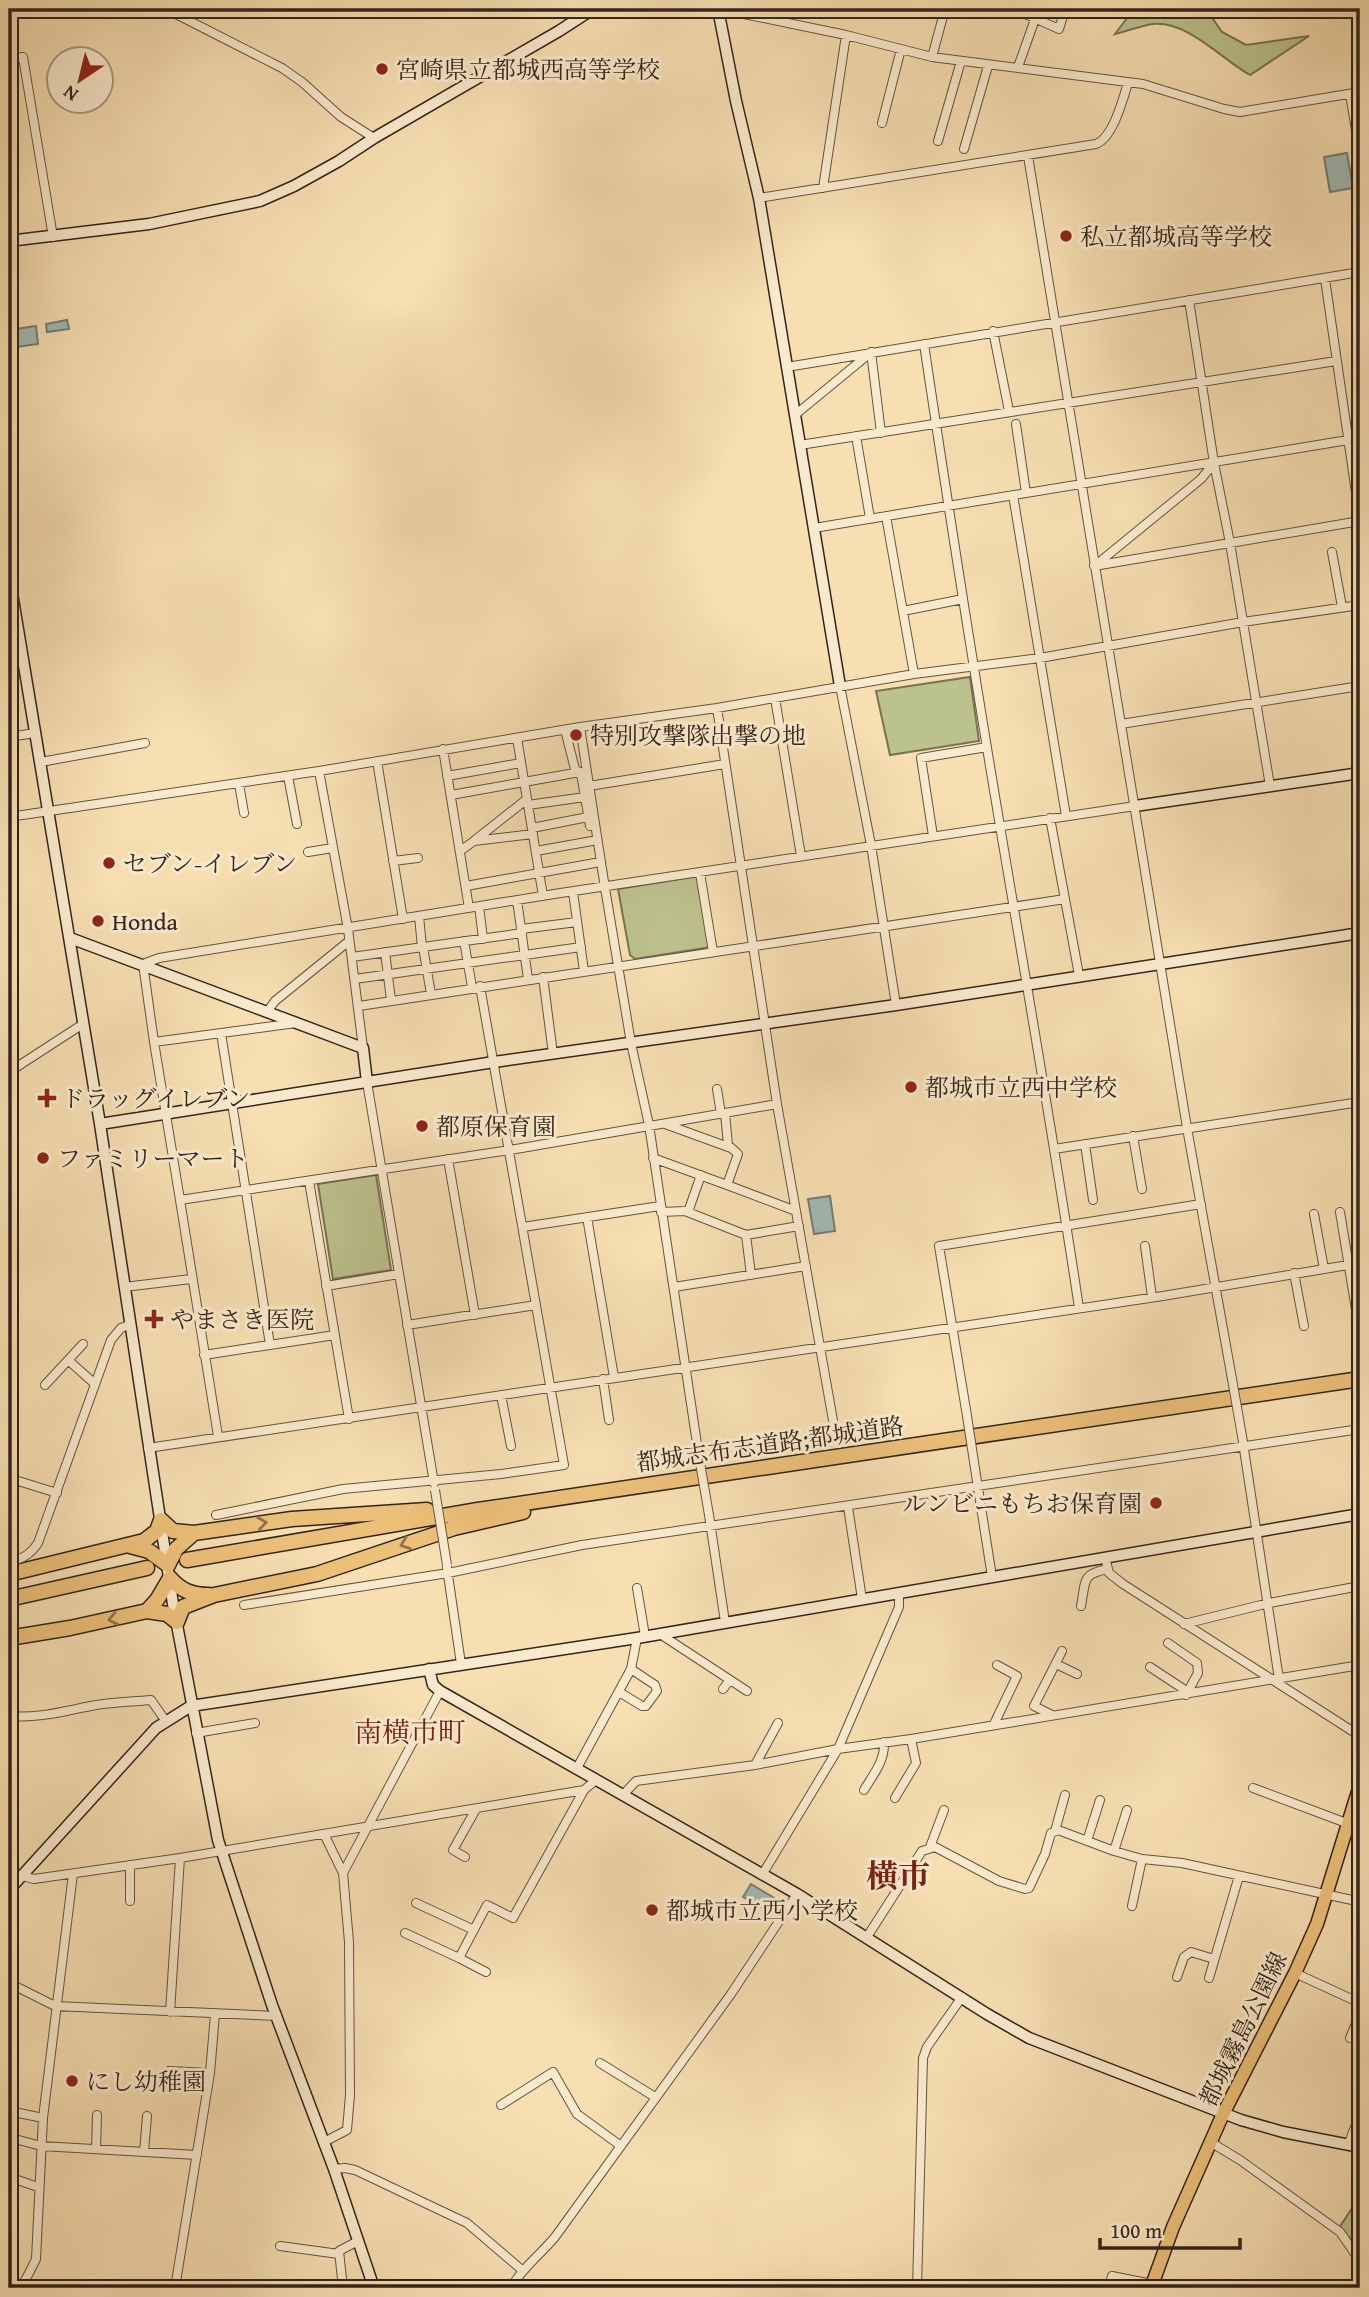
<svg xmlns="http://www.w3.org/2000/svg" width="1369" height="2297" viewBox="0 0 1369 2297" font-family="'Gentium Book Plus','Noto Serif JP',serif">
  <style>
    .green { fill: #bcc28d; stroke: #787354; stroke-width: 2 }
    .water { fill: #a0bab6; stroke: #747e78; stroke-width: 2 }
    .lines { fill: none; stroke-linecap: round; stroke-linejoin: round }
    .street-casing { stroke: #645341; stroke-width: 10 }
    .secondary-casing { stroke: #33241b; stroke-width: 13 }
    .primary-casing { stroke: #33241b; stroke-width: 15 }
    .highway-casing { stroke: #33241b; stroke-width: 17 }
    .street { stroke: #faeacd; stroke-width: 8 }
    .secondary { stroke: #faeacd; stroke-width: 10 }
    .primary { stroke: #ecc079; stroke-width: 12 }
    .highway { stroke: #ecc079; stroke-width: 14 }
    .street-bridge-casing { stroke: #645341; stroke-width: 10; stroke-linecap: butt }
    .street-bridge { stroke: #faeacd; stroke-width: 8 }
    .oneway { stroke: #90724a }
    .poi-dot { fill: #8f2418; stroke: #faeacd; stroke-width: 2.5 }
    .labels { text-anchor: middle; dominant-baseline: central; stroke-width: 6; stroke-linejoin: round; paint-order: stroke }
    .poi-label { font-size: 24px; fill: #33241b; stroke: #faeacd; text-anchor: start }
    .street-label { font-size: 24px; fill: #33241b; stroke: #faeacd }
    .quarter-label { font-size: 28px; fill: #7a1f14; stroke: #faeacd }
    .district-label { font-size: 32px; font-weight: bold; fill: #7a1f14; stroke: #faeacd }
  </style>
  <rect width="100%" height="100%" fill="#f7dfb2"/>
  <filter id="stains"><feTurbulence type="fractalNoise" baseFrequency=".00286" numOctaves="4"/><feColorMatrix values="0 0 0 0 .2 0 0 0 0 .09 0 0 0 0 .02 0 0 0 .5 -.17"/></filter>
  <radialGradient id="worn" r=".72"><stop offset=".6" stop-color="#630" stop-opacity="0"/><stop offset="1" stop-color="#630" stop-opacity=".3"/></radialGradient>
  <path class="green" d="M1134 9H1206L1222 32 1246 45 1309 36 1250 75C1220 58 1188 21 1153 24 1140 26 1127 31 1115 34Z
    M970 677 979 741 890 755 876 691Z
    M698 876 711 947 635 959 630 955 618 889Z
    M376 1175 391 1270 333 1279 318 1184Z
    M1360 2196V2248L1339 2228Z"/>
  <path class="water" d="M1347 153 1353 188 1330 192 1324 157Z
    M67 320 69 329 47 332 46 324Z
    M36 326 38 344 9 348V330Z
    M830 1196 835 1231 814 1234 808 1199Z
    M751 1884 781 1902 774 1914 743 1897Z"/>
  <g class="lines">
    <defs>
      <path id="street" d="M166 9 282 68 302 82 341 117 374 138
        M720 9 846 35 932 57 1143 84 1224 109 1240 112 1360 92
        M1014 9 1059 29 1065 9
        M932 57 945 9
        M9 59 23 57 53 237
        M1018 67 1035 19
        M1350 94 1360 154
        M882 123 901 49
        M938 141 961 61
        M964 149 988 66
        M1028 156 1187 1128 1232 1379
        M823 188 846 35
        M759 198 1096 144C1113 138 1123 99 1128 83
        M1325 279 1360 520
        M1189 300 1214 463 1230 543 1270 786
        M993 331 1009 411
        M924 344C948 505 973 666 1000 826 1027 987 1055 1147 1079 1308
        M871 352 881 433
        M787 367 1360 272
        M795 415 869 354
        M1016 424 1026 493
        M856 436 870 518
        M800 445 1336 361
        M1013 495 1066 816
        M886 516 914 674
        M814 528 1360 438
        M1332 552 1342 607
        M1097 564 1201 479 1214 463
        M1094 566 1360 521
        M903 611 963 599
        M9 655 22 653
        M840 686 871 845 896 1005
        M775 698 801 856
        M717 708 777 1104 834 1426
        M1121 724 1360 686
        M580 727 605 888 631 1043 649 1125 699 1457
        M565 730 575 769 581 774 590 826
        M9 737 35 733
        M517 738 543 896
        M443 749 469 908
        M377 761 403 919
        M41 762 145 743
        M319 771 348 929 363 1048
        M288 776 297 824
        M447 776 521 763
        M239 784 244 813
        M589 786 725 764
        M451 795 580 772
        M528 805 585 797
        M9 817 319 771 580 727 717 708 914 674 1040 658 1243 622 1360 605
        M1050 818 1079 975
        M532 828 588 817
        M933 836 921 758 987 747
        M474 841 527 799
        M460 851 474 841 533 834
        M536 851 592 841
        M308 852 333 848
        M393 861 418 858
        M700 873 713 952
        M466 886 595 863
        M573 892 584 971
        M517 900 528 979
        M479 906 483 939
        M419 916 422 947
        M521 929 577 922
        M464 941 472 987
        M423 947 431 994
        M385 952 391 1000
        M352 957 522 933
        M543 977 553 1054
        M355 979 581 947
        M359 1006 1065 899
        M267 1012 275 1001 349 941
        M221 1033 270 1345
        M154 1042 296 1023
        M9 1072 83 1024
        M367 1082 434 1483
        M717 1089 721 1114
        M777 1104 510 1150 180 1200 154 1042 143 964 159 958 554 894 1135 806
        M665 1124 731 1148
        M1133 1136 1142 1189
        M1085 1144 1093 1200
        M1054 1149 1360 1102
        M653 1158 727 1185 738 1154 728 1145 725 1113
        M448 1159 475 1315
        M309 1181 349 1419
        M727 1185 796 1211
        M180 1200 218 1436
        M661 1212 685 1211 746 1235
        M688 1212 701 1175
        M1340 1212 1360 1334
        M1314 1214 1324 1269
        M587 1217 614 1377
        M523 1227 660 1206
        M1145 1246 1152 1297
        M1294 1273 1304 1326
        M751 1275 746 1235 799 1226
        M326 1286 399 1274
        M124 1287 191 1279
        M674 1287 806 1266
        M407 1325 536 1305
        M204 1355 335 1335
        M68 1360 95 1384
        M603 1379 609 1420
        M45 1385 83 1344
        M501 1395 511 1446
        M967 1416 939 1246 1201 1204
        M1242 1436 1279 1679
        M148 1448 1163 1296 1360 1263
        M976 1475 992 1577
        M9 1497 15 1480 57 1493
        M848 1507 862 1599
        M216 1515 343 1489 501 1474 564 1465 480 986
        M709 1515 725 1622
        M1105 1557 1109 1573 1123 1584 1360 1736
        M9 1562C22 1559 30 1555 38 1543L111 1340 121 1328 129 1325
        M447 1568 461 1664
        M637 1588 645 1636
        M244 1605 448 1573 582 1545 1360 1429
        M1081 1606C1086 1581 1081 1574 1108 1569
        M1184 1624 1269 1603 1360 1586
        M660 1634 747 1691
        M1168 1643 1197 1663 1198 1673 1186 1695
        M1056 1664 1077 1674
        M1150 1667 1188 1692
        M723 1689 730 1680
        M619 1692 642 1706H646L657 1691 655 1685 631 1669
        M1052 1715 1034 1706 1062 1651
        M9 1716C42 1718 59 1712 91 1706 110 1702 131 1702 151 1700L165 1720
        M994 1724 1017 1676 997 1665
        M196 1733 255 1723
        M755 1765 778 1723
        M577 1768 631 1669 637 1638
        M1253 1788 1349 1824
        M864 1790C873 1775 885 1761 884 1742
        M623 1795 636 1781 755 1765 838 1749 911 1739 1360 1665
        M895 1798 916 1763 911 1739
        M1055 1831 1065 1795
        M1087 1841 1100 1800
        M930 1847 944 1810
        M1114 1851 1127 1810
        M465 1857 453 1850 476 1809
        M130 1865V1901
        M343 1873 440 1691
        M762 1875 838 1749 899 1607V1593
        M22 1876 34 1879 180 1858 584 1790 596 1780
        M416 1903 474 1930
        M1132 1906 1142 1859
        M405 1933 459 1958 487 1905 513 1918 584 1790
        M867 1937 922 1851 935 1847 999 1881 1025 1889 1029 1888 1045 1854 1051 1833 1058 1830 1114 1851 1142 1859 1182 1863 1352 1900 1360 1899
        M459 1958 486 1972
        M1295 1973 1360 2003
        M1177 1977 1184 1957 1191 1952 1214 1959
        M1209 1978 1239 1876
        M9 1983 55 2006 277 2016
        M170 2012 180 1858
        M1350 2038 1360 2014
        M600 2063 655 2097
        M169 2071 210 2073
        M501 2105 553 2072 577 2114 621 2146
        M9 2111 43 2118
        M15 2139 41 2146 197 2155
        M324 2142 347 2130 350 2095 349 1942 343 1873 324 1834
        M1212 2143 1240 2160 1340 2232 1360 2261
        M1348 2145 1360 2114
        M96 2149 97 2115
        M144 2152 147 2116
        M334 2169 345 2168 355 2170 467 2223 522 2270
        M9 2177 38 2187
        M280 2246 339 2254
        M18 2288 26 2279 36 2259 43 2118 73 1874
        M175 2288 210 2073 215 2014
        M343 2288 339 2251 358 2241
        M511 2288C522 2268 540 2255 555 2237L731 1994 797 1894
        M917 2288 923 2058 927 2047 962 1997
        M1109 2288 1112 2276 1152 2284"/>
      <path id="secondary" d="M718 9 736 101 759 198 840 686
        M9 241 149 224 260 201 294 186 339 161 374 138 559 31 593 9
        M9 575 100 1124 173 1604 218 1840 272 2005 334 2169 374 2288
        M1135 806 1360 773
        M70 938 363 1048 367 1082
        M100 1124 494 1062 896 1005 1360 933
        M429 1669 433 1685 440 1691 797 1894 987 2014 1029 2038 1241 2120 1283 2132 1360 2147
        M9 1890 156 1728 191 1706 637 1638 1360 1514"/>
      <path id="primary" d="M1151 2288 1173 2227 1223 2114 1295 1973 1317 1924 1360 1785"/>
      <path id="highway" d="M161 1520 173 1531 194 1533 292 1519 427 1510
        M130 1546 149 1551 168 1565 176 1549 194 1533
        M187 1560 478 1510 1360 1379
        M9 1574 144 1541 157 1531 161 1520
        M9 1599 147 1568
        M147 1611 157 1600 170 1578C181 1591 193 1595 209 1595
        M9 1638 70 1628 147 1611 167 1614 177 1622 183 1607 214 1595 317 1574 454 1528 523 1512"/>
    </defs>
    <use href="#street" class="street-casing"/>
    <use href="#secondary" class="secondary-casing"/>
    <use href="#primary" class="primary-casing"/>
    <use href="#highway" class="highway-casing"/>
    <use href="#street" class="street"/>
    <use href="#secondary" class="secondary"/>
    <use href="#primary" class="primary"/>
    <use href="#highway" class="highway"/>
    <defs>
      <path id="street-bridge" d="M1232 1379 1242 1436
        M967 1416 976 1475
        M699 1457 709 1515
        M435 1490 447 1565"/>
    </defs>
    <use href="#street-bridge" class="street-bridge-casing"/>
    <use href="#street-bridge" class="street-bridge"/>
  </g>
  <defs><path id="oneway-chevron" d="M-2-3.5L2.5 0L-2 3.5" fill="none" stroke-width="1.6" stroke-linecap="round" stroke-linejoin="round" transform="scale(1.75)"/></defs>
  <g class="oneway">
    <use href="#oneway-chevron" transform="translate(262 1523) rotate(-8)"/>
    <use href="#oneway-chevron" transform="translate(405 1544) rotate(160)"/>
    <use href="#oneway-chevron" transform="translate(113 1619) rotate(168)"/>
  </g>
  <g class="poi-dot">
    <circle cx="382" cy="69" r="7"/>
    <circle cx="1066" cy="236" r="7"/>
    <circle cx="576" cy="735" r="7"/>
    <circle cx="109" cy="863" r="7"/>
    <circle cx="98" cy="921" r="7"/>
    <circle cx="911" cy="1087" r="7"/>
    <path d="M43.5 1087.5h7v7h7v7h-7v7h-7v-7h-7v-7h7z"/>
    <circle cx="422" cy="1126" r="7"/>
    <circle cx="43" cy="1158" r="7"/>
    <path d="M150.5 1308.5h7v7h7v7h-7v7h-7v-7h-7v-7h7z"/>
    <circle cx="1156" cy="1503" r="7"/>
    <circle cx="652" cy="1910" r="7"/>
    <circle cx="72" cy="2081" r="7"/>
  </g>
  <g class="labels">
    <g class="poi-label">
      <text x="396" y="69">宮崎県立都城西高等学校</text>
      <text x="1080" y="236">私立都城高等学校</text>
      <text x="590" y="735">特別攻撃隊出撃の地</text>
      <text x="123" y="863">セブン-イレブン</text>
      <text x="112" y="921">Honda</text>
      <text x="925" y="1087">都城市立西中学校</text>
      <text x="61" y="1098">ドラッグイレブン</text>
      <text x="436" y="1126">都原保育園</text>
      <text x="57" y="1158">ファミリーマート</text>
      <text x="170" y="1319">やまさき医院</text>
      <text x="1142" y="1503" text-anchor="end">ルンビニもちお保育園</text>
      <text x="666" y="1910">都城市立西小学校</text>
      <text x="86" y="2081">にし幼稚園</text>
    </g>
    <g class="street-label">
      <text transform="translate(770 1444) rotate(-8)">都城志布志道路;都城道路</text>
      <text transform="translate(1243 2029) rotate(-64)">都城霧島公園線</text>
    </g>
    <g class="quarter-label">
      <text x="410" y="1731">南横市町</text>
    </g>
    <g class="district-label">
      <text x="898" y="1875">横市</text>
    </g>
  </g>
  <rect width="1369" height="2297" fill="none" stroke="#f7dfb2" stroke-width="35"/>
  <rect x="10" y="10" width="1348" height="2276" fill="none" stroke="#33241b" stroke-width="3.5"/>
  <rect x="18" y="18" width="1334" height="2262" fill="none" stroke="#33241b" stroke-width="2"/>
  <g transform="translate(80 80) rotate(215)"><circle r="33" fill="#faeacd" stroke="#aa9b86" stroke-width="2"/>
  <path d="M0-5L12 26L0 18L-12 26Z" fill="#8f2418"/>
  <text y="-10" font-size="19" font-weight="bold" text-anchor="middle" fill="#33241b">N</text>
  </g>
  <path d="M1100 2238v10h140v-10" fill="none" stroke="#33241b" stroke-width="3.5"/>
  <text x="1110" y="2238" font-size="21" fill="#33241b" stroke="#faeacd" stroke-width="5" paint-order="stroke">100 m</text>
  <rect width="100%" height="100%" filter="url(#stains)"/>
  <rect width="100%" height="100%" fill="url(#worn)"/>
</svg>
